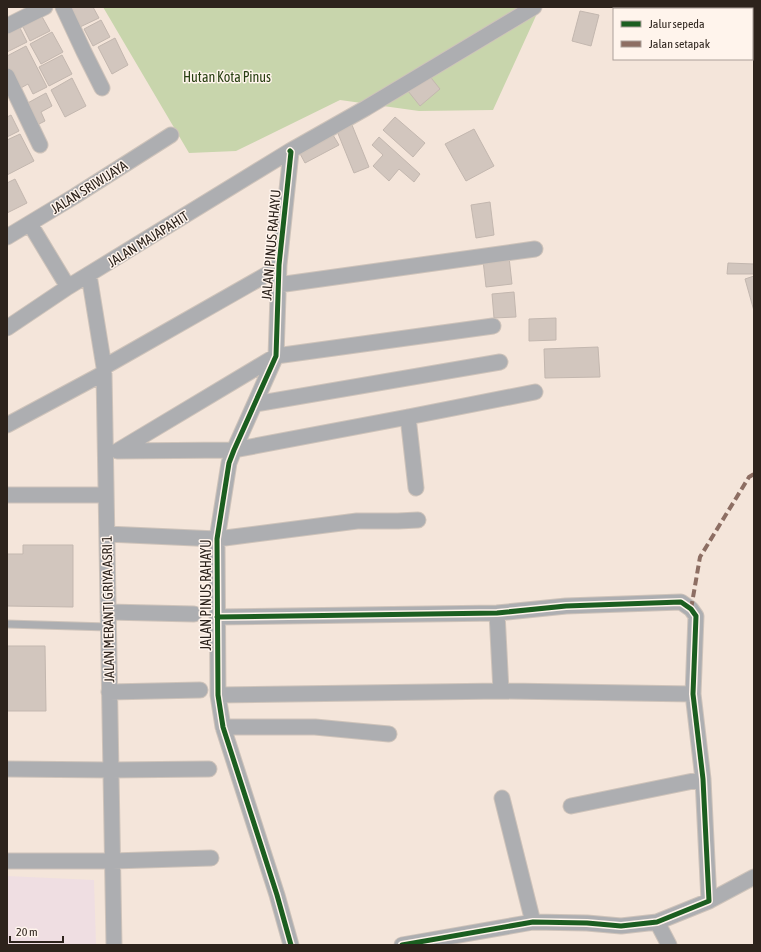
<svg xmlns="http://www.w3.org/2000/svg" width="761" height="952" viewBox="0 0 761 952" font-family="'Asap Condensed',sans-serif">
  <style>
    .education { fill: #efdee2 }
    .forest { fill: #c8d5ac }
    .building { fill: #d2c6be; stroke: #c3b7af }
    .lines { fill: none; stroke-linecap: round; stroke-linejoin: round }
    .service-casing { stroke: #cec3ba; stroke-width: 9 }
    .minor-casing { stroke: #cec3ba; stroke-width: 17 }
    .service { stroke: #adaeb1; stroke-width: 7 }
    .minor { stroke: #adaeb1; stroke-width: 15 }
    .quiet { stroke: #8d6e63; stroke-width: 4; stroke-dasharray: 8 4; stroke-linecap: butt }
    .cycleway-casing { stroke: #fff4ec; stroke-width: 8 }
    .cycleway { stroke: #1b5e20; stroke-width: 5 }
    .labels { text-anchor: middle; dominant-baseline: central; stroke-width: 3; stroke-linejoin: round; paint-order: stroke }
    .park-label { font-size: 14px; fill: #283f11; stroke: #fff4ec }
    .street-label { font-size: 14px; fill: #2d231c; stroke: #fff4ec }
  </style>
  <rect width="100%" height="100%" fill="#f4e5da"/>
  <path class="education" d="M7 876 94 880 96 945H7Z"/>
  <path class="forest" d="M103 7H540L493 110 419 111 340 100 236 151 189 153Z"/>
  <path class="building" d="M70 7H93L99 18 80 27Z
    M580 11 599 15 591 46 572 41Z
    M40 13 50 31 30 41 21 23Z
    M101 20 110 37 93 46 84 29Z
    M18 24 27 42 7 52V30Z
    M52 32 63 52 41 64 30 44Z
    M115 38 128 65 112 74 98 47Z
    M26 46 47 87 33 94 28 84 17 90 7 70V56Z
    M62 55 72 74 49 86 39 67Z
    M428 74 440 89 420 106 408 91Z
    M72 78 86 106 65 117 51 90Z
    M46 93 52 106 41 112 45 121 35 126 24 105Z
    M11 115 19 131 7 137V117Z
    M395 117 425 143 413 157 383 130Z
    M352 125 369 167 354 173 337 131Z
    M474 129 494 166 466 181 445 144Z
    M330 130 339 145 305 163 297 148Z
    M20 134 34 161 7 175V140Z
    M379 137 420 174 414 182 399 169 389 181 373 166 383 155 372 145Z
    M15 179 27 203 7 213V183Z
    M490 202 494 235 476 238 471 205Z
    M509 257 512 284 486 287 483 260Z
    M728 263 754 264V274H727Z
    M754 276V311L745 279Z
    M514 292 516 317 494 318 492 294Z
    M556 318V340L529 341V319Z
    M598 347 600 377 545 378 544 349Z
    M23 545H73V607L7 606V554H23Z
    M7 646H45L46 711H7Z"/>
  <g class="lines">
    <defs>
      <path id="service" d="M7 624 108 627"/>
      <path id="minor" d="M63 7 84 52 102 88
        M743 7 746 9
        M7 26 45 7
        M7 76 40 145
        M290 151 291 152 279 265 276 356 234 450 229 463 217 539 218 695 223 727 277 895 291 945
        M30 224 68 287
        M7 237 75 196 171 135
        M89 275 104 367V373L114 945
        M278 285 535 249
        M7 328 68 287 290 151 366 108 534 7
        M104 367 278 268 279 265
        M255 404 500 362
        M408 417 416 488
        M7 425 104 373
        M119 450 276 356 493 326
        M117 451 234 450 408 417 535 392
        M7 495H106
        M107 534 217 539 357 521H398L418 520
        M108 612 194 614
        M497 613 501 691
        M217 617 497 613 566 606 681 602 691 609 696 616 693 694 703 779 709 901 657 922 621 926 587 923 533 922 402 945
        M109 692 200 690
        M218 695 501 691 693 694
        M223 727H315L389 734
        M7 769 111 770 209 769
        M502 798 533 922
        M571 806 703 779
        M7 861H112L211 858
        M709 901 754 877
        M657 922 669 945"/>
    </defs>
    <use href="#service" class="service-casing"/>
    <use href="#minor" class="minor-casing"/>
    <use href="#service" class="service"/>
    <use href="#minor" class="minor"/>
    <path class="quiet" d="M691 609 700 557 749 477 754 474"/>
    <defs>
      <path id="cycleway" d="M290 151 291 152 279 265 276 356 234 450 229 463 217 539 218 695 223 727 277 895 291 945
        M217 617 497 613 566 606 681 602 691 609 696 616 693 694 703 779 709 901 657 922 621 926 587 923 533 922 402 945"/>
    </defs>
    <use href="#cycleway" class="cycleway-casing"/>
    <use href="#cycleway" class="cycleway"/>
  </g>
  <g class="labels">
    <g class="park-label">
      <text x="227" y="77">Hutan Kota Pinus</text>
    </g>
    <g class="street-label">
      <text transform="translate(89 187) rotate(-32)">JALAN SRIWIJAYA</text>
      <text transform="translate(148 239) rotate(-32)">JALAN MAJAPAHIT</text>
      <text transform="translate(271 245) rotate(-85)">JALAN PINUS RAHAYU</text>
      <text transform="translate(206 595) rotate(-90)">JALAN PINUS RAHAYU</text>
      <text transform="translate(108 609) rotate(-91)">JALAN MERANTI GRIYA ASRI 1</text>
    </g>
  </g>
  <rect width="761" height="952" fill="none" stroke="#2d231c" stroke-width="16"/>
  <rect x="613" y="8" width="140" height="52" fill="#fff4ec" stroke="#aba099"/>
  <rect x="621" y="21" width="20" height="6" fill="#1b5e20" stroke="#aba099"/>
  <text x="649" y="28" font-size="12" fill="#2d231c">Jalur sepeda</text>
  <rect x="621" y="41" width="20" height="6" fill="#8d6e63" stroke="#aba099"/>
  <text x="649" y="48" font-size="12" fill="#2d231c">Jalan setapak</text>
  <path d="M10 936v6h53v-6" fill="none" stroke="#2d231c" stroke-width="2"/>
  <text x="16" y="936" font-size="12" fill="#2d231c" stroke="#fff4ec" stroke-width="3" paint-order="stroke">20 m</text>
</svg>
